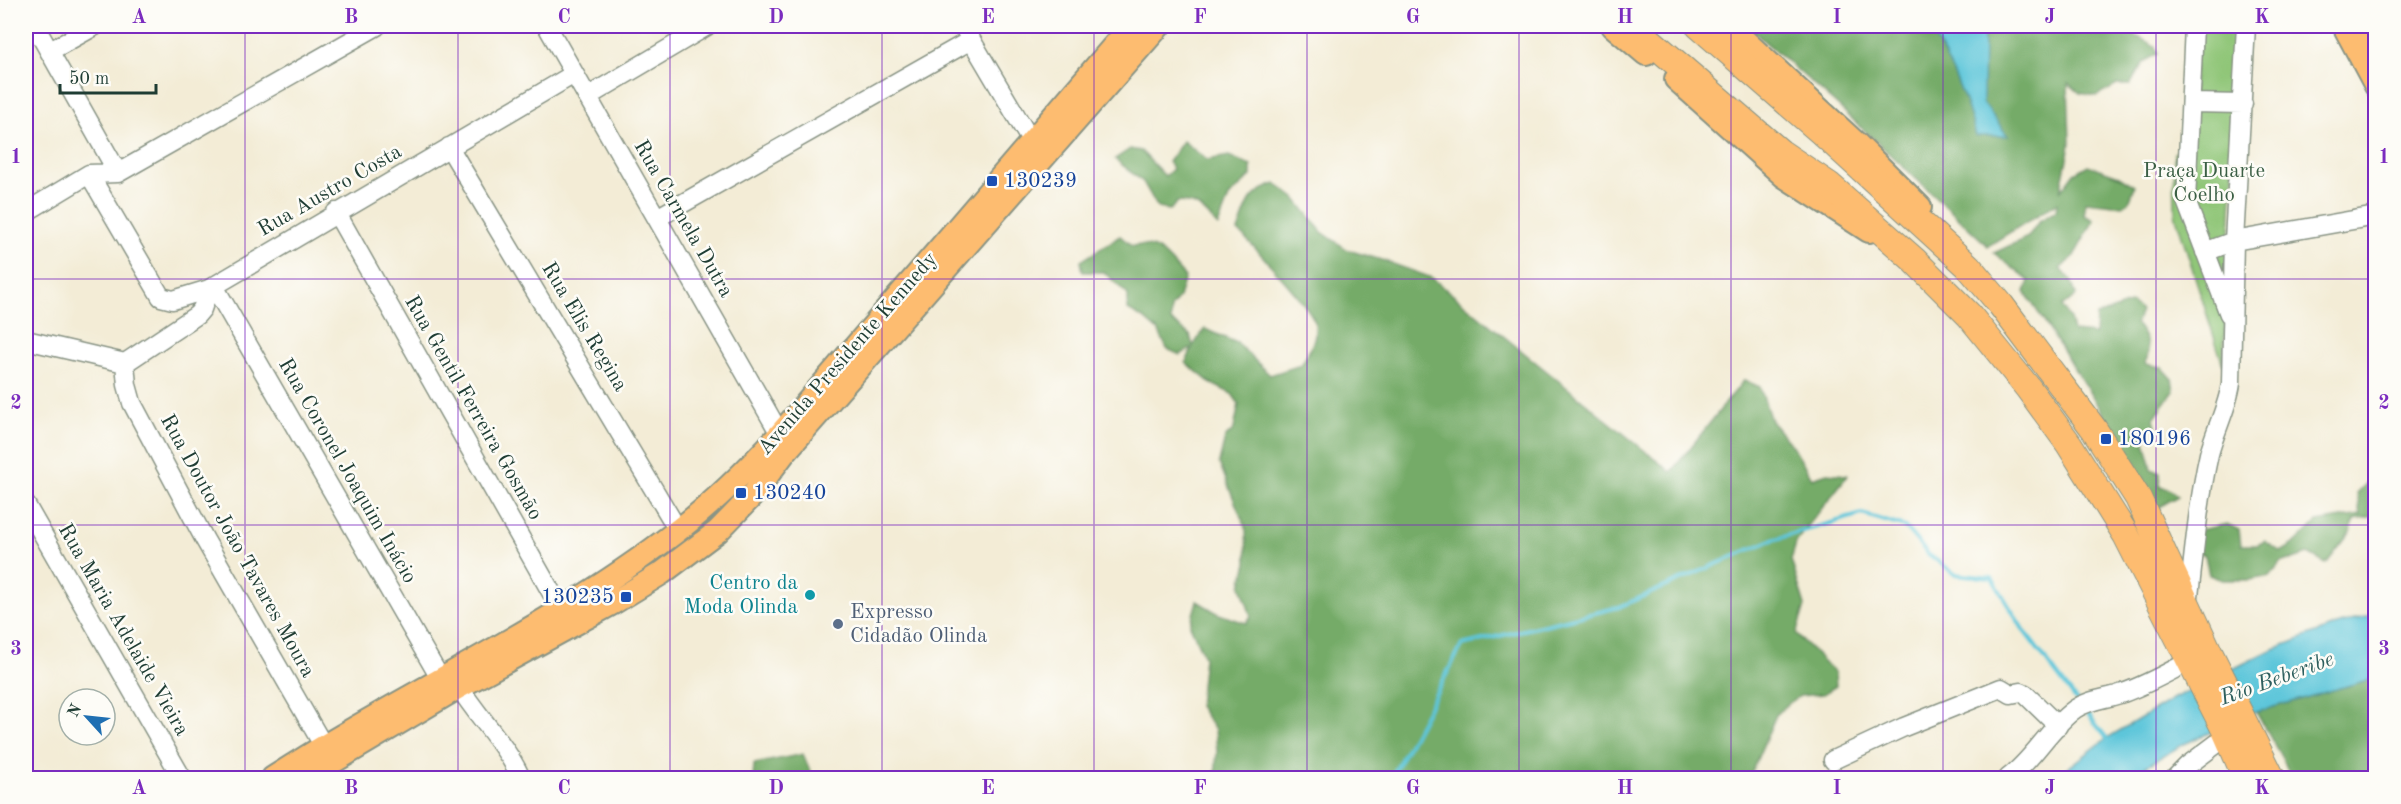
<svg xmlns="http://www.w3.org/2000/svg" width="2401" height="804" viewBox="0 0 2401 804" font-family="'Old Standard TT',serif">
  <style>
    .green { fill: #90c678; stroke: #588256; stroke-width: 1.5 }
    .forest { fill: #74ab68; stroke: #4a744e; stroke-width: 1.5 }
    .water { fill: #5dc6da; stroke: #3e8287; stroke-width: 1.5 }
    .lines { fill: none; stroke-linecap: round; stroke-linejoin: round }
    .stream { stroke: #5dc6da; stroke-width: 4 }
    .minor-casing { stroke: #899485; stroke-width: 21 }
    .major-casing { stroke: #899485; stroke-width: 26 }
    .highway-casing { stroke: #899485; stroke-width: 28 }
    .minor { stroke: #fff; stroke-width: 18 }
    .major { stroke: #fdbc6f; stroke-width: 22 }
    .highway { stroke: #fdbc6f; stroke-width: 26 }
    .grid { fill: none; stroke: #7b2cbf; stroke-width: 1.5; stroke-opacity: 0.55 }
    .transit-dot { fill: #1a4fb4; stroke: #fdfcf7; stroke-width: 2 }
    .culture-dot { fill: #0f9aa8; stroke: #fdfcf7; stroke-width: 2 }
    .service-dot { fill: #5c6f8a; stroke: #fdfcf7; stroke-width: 2 }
    .labels { text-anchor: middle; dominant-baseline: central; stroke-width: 5; stroke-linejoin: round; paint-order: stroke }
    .park-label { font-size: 21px; fill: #3b5f45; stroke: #fdfcf7 }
    .transit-label { font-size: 21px; fill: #164399; stroke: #fdfcf7; text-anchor: start }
    .street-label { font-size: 21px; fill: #1f3d34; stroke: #fdfcf7 }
    .culture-label { font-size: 21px; fill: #0d838f; stroke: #fdfcf7; text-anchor: end }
    .service-label { font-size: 21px; fill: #4e5e75; stroke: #fdfcf7; text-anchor: start }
    .water-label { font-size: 22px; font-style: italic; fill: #2e5f5e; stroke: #fdfcf7 }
    .neatline { fill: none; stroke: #7b2cbf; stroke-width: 2 }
    .grid-label { font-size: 20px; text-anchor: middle; font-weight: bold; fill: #7b2cbf }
  </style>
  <rect width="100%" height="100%" fill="#fdfcf7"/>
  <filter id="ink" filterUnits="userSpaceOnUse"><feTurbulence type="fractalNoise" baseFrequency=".0167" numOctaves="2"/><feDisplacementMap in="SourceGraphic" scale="12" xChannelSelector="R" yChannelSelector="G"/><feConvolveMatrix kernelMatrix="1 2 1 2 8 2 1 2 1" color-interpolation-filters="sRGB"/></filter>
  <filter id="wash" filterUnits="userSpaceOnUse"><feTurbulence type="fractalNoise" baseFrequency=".008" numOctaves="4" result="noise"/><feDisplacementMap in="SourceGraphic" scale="24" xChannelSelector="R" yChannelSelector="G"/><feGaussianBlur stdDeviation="1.35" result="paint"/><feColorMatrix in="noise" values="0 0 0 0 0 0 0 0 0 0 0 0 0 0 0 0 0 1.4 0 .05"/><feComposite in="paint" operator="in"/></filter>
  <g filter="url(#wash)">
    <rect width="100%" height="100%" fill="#f3ecd6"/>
    <path class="green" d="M2198 26H2241L2223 365 2175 214 2174 153 2188 151Z"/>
    <path class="forest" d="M1747 26H2126L2132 34 2155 46 2157 54 2144 62 2130 85H2117L2097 96 2080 93 2068 83 2070 145 2060 192 2074 173 2088 165 2119 176 2135 186 2129 202 2123 206 2086 202 2084 215 2094 220 2074 256 2060 269 2071 280 2076 295 2062 307 2070 319 2073 332 2095 334 2096 316 2132 303 2141 311 2136 324C2146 337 2152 348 2145 364L2162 367 2172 378 2174 391 2154 418 2156 426 2143 433 2152 469 2160 473V486L2169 489 2178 496 2156 509 2109 423 2025 292 2029 281 1994 253 2028 237 2039 221 2056 211 2057 203 1988 246 1837 105Z
      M1183 141 1207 160 1229 156 1251 166V176L1229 197 1218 226C1203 211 1200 202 1177 202L1170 210 1158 208 1143 182 1115 159 1130 149 1141 151 1165 176 1173 169 1168 162Z
      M1276 184 1295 198 1322 232 1348 250 1385 261 1432 278 1671 472 1744 380 1760 387 1771 421 1793 447 1812 478 1827 473 1848 475 1797 540 1791 560 1805 606 1796 634 1835 673 1836 686 1823 694 1800 696 1788 704 1776 715 1749 778H1215L1217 751 1215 730 1199 706 1204 657 1190 625 1197 601 1219 614 1246 623 1251 616 1241 586 1247 563 1246 529 1219 463 1225 438 1234 429 1239 404 1232 394 1212 384 1186 363 1192 348 1180 355 1167 349 1159 332 1144 319 1128 310V295L1104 272H1083L1081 261 1120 236 1132 246C1159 241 1168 259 1185 277L1179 298 1171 307V321L1190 335 1193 346 1205 329 1237 343 1270 375 1301 365C1309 351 1317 341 1315 323 1314 311 1251 243 1238 231 1248 205 1247 193 1276 184Z
      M2374 476H2375V513L2373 516 2355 520 2349 534 2326 564 2308 554 2281 563 2270 576 2250 580H2222L2209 575 2205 555 2197 552 2199 530 2227 524 2239 530 2241 545H2257L2265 541 2281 552 2296 543 2317 522 2361 515 2357 493Z
      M2375 678V778H2293L2256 712Z
      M803 754 813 778H753L754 764Z"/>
    <path class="water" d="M1928 26H1988L1984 33 1983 103 2008 136H1976C1966 96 1949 61 1928 26Z
      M2375 614V678L2256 712 2182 745 2126 778H2055L2107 738 2174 698 2271 650 2340 624Z"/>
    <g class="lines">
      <path class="stream" d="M2084 709 2109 741
        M1391 778 1462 645 1619 607 1769 541 1862 514 1905 527 1928 554 1955 574 1992 578 2024 631 2077 701"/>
    </g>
  </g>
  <g filter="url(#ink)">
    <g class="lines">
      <defs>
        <path id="minor" d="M35 26 118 173
          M547 26 780 434
          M963 26 1031 141
          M2194 26 2186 201 2229 314
          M50 51 95 26
          M587 97 707 26
          M2192 103 2243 104
          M449 147 678 530
          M89 174 161 297 173 300 209 289
          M26 212 89 174 118 173 377 26
          M336 212 567 620
          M657 218 971 40
          M2205 252 2234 241 2376 216
          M214 286 440 678
          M26 340 125 363
          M125 363 197 315 202 309 209 289 574 74
          M125 363 127 385 132 403 205 540 323 745
          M26 505 182 778
          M2188 605C2194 554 2198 503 2209 454 2215 430 2228 407 2231 383L2234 241 2246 26
          M459 687C479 718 506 745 521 778
          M1833 760 1904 727 2001 688 2011 694 2021 692 2025 694 2058 726
          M2008 778C2034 759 2049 728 2075 709 2090 699 2107 699 2123 693 2146 685 2169 672 2190 661
          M2175 778 2187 766 2227 736"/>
        <path id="major" d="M1613 26 1646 54
          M1729 26 1856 143 1920 207
          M2344 26 2376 86
          M2363 26 2376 50
          M1676 79 1784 176 1869 231
          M273 778C405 692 552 628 677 531 715 502 748 469 780 434L1131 26
          M306 778 459 687 613 603 662 573 718 531 752 496 785 452 1159 26"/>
        <path id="highway" d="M1633 26 1780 152 1829 185 1914 260 1969 315 2028 388 2069 444 2126 535 2225 730 2246 778
          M1699 26 1820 131 1968 266 2001 305 2094 429 2138 498 2210 654 2272 778"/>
      </defs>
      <use href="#minor" class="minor-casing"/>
      <use href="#major" class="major-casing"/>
      <use href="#highway" class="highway-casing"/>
      <use href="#minor" class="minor"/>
      <use href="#major" class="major"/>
      <use href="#highway" class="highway"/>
    </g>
  </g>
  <path class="grid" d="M245 26V778M458 26V778M670 26V778M882 26V778M1094 26V778M1307 26V778M1519 26V778M1731 26V778M1943 26V778M2156 26V778M26 279H2376M26 525H2376"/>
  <g class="transit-dot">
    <rect x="986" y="175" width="12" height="12" rx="3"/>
    <rect x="2100" y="433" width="12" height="12" rx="3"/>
    <rect x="735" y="487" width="12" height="12" rx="3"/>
    <rect x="620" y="591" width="12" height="12" rx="3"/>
  </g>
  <circle class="culture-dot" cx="810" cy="595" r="6"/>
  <circle class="service-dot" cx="838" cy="624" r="6"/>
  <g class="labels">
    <g class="park-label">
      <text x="2204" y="171">Praça Duarte<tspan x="2204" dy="24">Coelho</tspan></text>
    </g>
    <g class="transit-label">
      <text x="1004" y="181">130239</text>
      <text x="2118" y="439">180196</text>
      <text x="753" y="493">130240</text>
      <text x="614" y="597" text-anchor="end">130235</text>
    </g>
    <g class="street-label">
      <text transform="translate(330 191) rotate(-30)">Rua Austro Costa</text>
      <text transform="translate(683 219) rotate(60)">Rua Carmela Dutra</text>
      <text transform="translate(584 327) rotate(59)">Rua Elis Regina</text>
      <text transform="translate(848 354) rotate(-49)">Avenida Presidente Kennedy</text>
      <text transform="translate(473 408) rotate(60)">Rua Gentil Ferreira Gosmão</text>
      <text transform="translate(347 471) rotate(60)">Rua Coronel Joaquim Inácio</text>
      <text transform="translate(237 546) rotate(61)">Rua Doutor João Tavares Moura</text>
      <text transform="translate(123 630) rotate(60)">Rua Maria Adelaide Vieira</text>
    </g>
    <g class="culture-label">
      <text x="798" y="583">Centro da<tspan x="798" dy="24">Moda Olinda</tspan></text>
    </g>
    <g class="service-label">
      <text x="850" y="612">Expresso<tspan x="850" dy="24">Cidadão Olinda</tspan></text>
    </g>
    <g class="water-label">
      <text transform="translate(2277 679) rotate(-20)">Rio Beberibe</text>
    </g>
  </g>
  <rect width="2401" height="804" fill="none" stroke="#fdfcf7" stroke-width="66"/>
  <g transform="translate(87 717) rotate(297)"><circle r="28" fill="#fdfcf7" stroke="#a4b0a9" stroke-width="1.5"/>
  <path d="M0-4.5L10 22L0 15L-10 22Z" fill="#1f6fb2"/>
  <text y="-9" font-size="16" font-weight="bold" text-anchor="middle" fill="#1f3d34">N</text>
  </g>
  <path d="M60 84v9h96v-9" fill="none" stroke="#1f3d34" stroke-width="3"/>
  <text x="69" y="84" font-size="18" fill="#1f3d34" stroke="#fdfcf7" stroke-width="4.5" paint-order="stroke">50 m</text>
  <rect x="33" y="33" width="2335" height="738" class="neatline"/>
  <g class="grid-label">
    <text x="139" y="23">A</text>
    <text x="351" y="23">B</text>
    <text x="564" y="23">C</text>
    <text x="776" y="23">D</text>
    <text x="988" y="23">E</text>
    <text x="1200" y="23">F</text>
    <text x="1413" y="23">G</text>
    <text x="1625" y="23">H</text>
    <text x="1837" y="23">I</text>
    <text x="2050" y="23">J</text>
    <text x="2262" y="23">K</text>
    <text x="16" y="163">1</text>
    <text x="2384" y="163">1</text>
    <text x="16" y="409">2</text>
    <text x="2384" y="409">2</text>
    <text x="16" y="655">3</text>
    <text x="2384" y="655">3</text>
    <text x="139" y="794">A</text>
    <text x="351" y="794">B</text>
    <text x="564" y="794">C</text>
    <text x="776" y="794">D</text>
    <text x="988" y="794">E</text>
    <text x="1200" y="794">F</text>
    <text x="1413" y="794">G</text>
    <text x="1625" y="794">H</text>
    <text x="1837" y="794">I</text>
    <text x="2050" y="794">J</text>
    <text x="2262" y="794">K</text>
  </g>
</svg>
